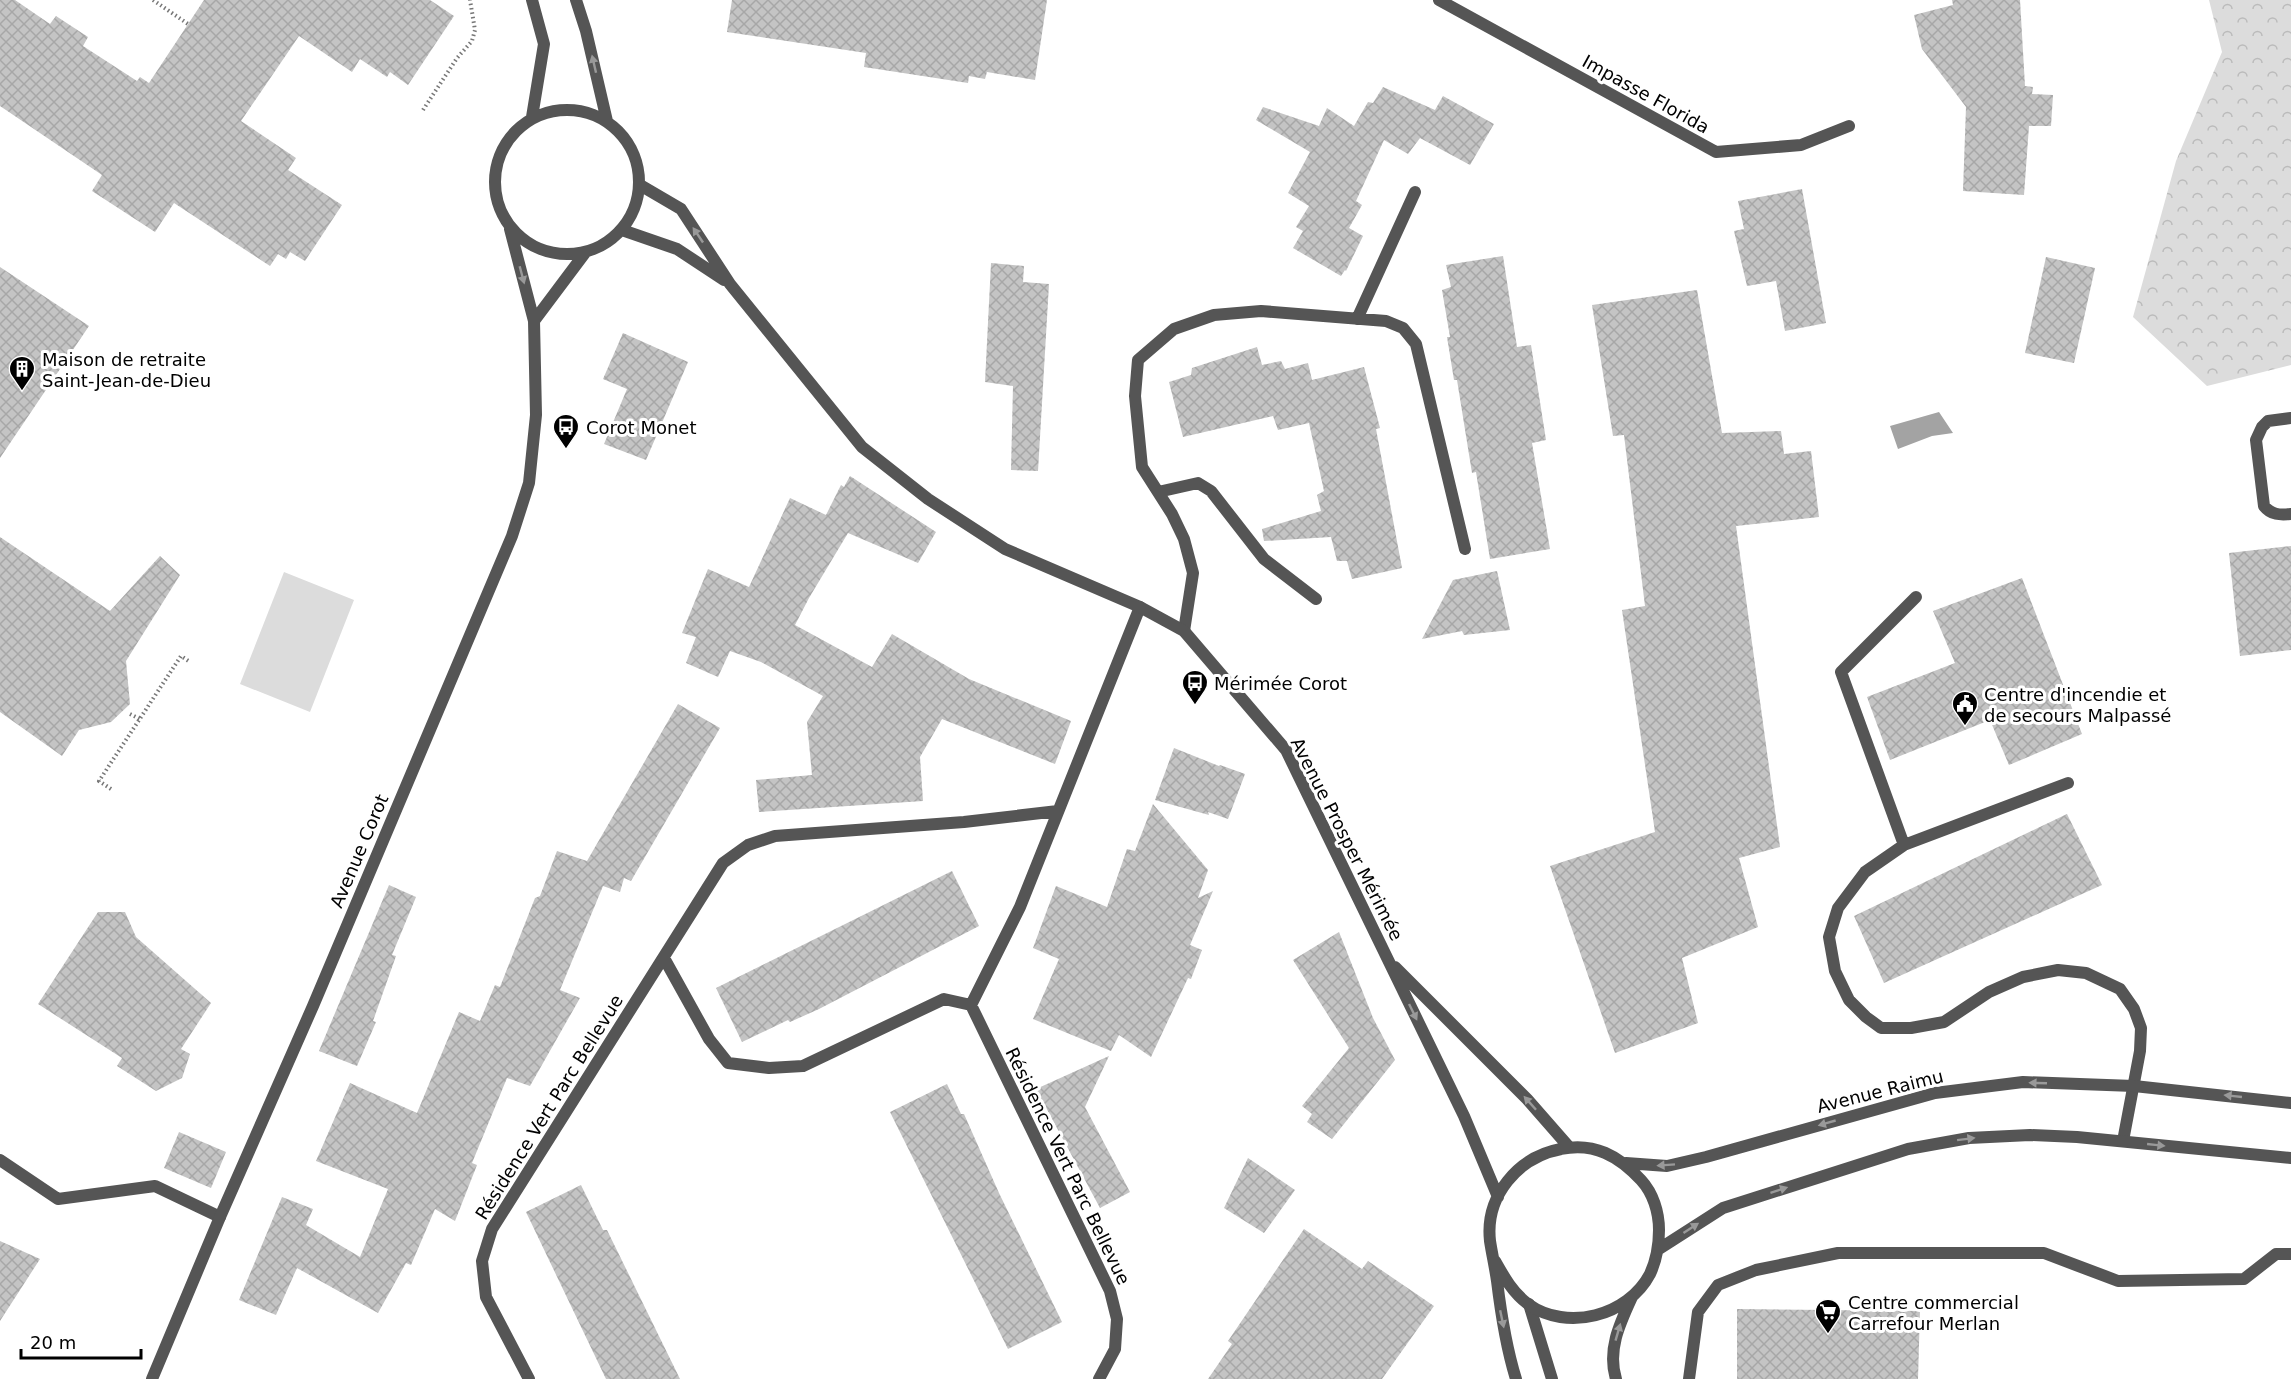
<svg xmlns="http://www.w3.org/2000/svg" width="2291" height="1379" viewBox="0 0 2291 1379" font-family="'DejaVu Sans',sans-serif">
  <style>
    .forest { fill: url(#forest-crowns) }
    .pitch { fill: #dcdcdc }
    .water { fill: #a3a3a3 }
    .building { fill: url(#building-cross-hatch) }
    .lines { fill: none; stroke-linecap: round; stroke-linejoin: round }
    .path { stroke: #777; stroke-width: 4; stroke-dasharray: 1.5 3; stroke-linecap: butt }
    .service { stroke: #555; stroke-width: 12 }
    .minor { stroke: #555; stroke-width: 12 }
    .tertiary { stroke: #555; stroke-width: 12 }
    .oneway { fill: #999 }
    .labels { text-anchor: middle; dominant-baseline: central; stroke-width: 6; stroke-linejoin: round; paint-order: stroke }
    .street-label { font-size: 18px; fill: #000; stroke: #fff }
    .poi-label { font-size: 18px; fill: #000; stroke: #fff; text-anchor: start }
  </style>
  <defs>
    <pattern id="forest-crowns" width="20" height="18" patternUnits="userSpaceOnUse" patternTransform="scale(1.5)"><rect width="20" height="18" fill="#dcdcdc"/><path d="M2 6a3 3 0 1 1 6 0M12 15a3 3 0 1 1 6 0" fill="none" stroke="#bbb"/></pattern>
    <pattern id="building-cross-hatch" width="8" height="8" patternUnits="userSpaceOnUse" patternTransform="scale(1.5)"><rect width="8" height="8" fill="#c4c4c4"/><path d="M0 0l8 8M0 8l8-8" fill="none" stroke="#a7a7a7"/></pattern>
  </defs>
  <rect width="100%" height="100%" fill="#fff"/>
  <path class="forest" d="M2209 0H2291V365L2207 386 2133 317 2176 161 2222 52Z"/>
  <path class="pitch" d="M284 572 354 600 310 712 240 684Z"/>
  <path class="water" d="M1939 412 1953 433 1932 436 1898 449 1890 426Z"/>
  <path class="building" d="M0 0H15L50 24 56 16 88 37 83 46 137 81 140 77 149 83 204 0H430L454 16 408 85 390 72 387 77 360 59 352 72 299 36 241 121 296 158 288 170 342 205 305 261 290 252 286 259 278 254 270 266 174 203 155 232 92 191 102 175 0 106Z
    M732 0H1047L1035 80 987 72 985 79 969 76 968 83 864 67 866 53 727 32Z
    M1952 0H2020L2025 86 2033 87 2032 94 2053 95 2051 126H2029L2024 195 1963 191 1966 107 1922 49 1914 15 1953 5Z
    M1383 87 1435 110 1443 96 1494 124 1470 165 1420 138 1408 154 1384 140 1356 201 1362 205 1349 228 1363 236 1346 271 1345 270 1341 276 1293 248 1303 231 1296 227 1309 206 1288 193 1310 152 1256 120 1263 107 1319 126 1327 108 1354 126 1368 102 1373 103Z
    M1802 189 1826 323 1785 331 1776 281 1747 286 1734 231 1744 229 1738 201Z
    M1503 256 1517 347 1531 345 1546 440 1532 443 1550 549 1490 559 1476 472 1472 473 1457 380H1454L1447 337H1450L1442 290 1451 287 1446 265Z
    M2046 257 2095 268 2074 363 2025 353Z
    M991 263 1024 266 1023 282 1049 284 1038 471 1011 470 1013 386 985 382Z
    M0 267 89 326 0 458Z
    M1697 290 1722 433 1781 431 1784 454 1811 451 1819 517 1736 526 1780 847 1739 858 1758 927 1682 958 1698 1023 1615 1053 1550 866 1655 832 1622 610 1645 606 1624 435 1613 436 1592 305Z
    M623 333 688 362 646 460 604 444 627 389 603 379Z
    M1257 347 1262 365 1281 361 1285 369 1308 363 1312 380 1364 367 1380 428 1376 429 1402 568 1352 579 1347 561H1337L1331 537 1264 541 1262 529 1321 511 1317 495 1324 491 1309 423 1278 430 1273 416 1183 437 1169 382 1191 375 1192 368Z
    M850 476 936 532 918 563 848 533 809 598 795 625 872 667 892 634 969 679 1071 721 1055 764 942 719 920 757 923 801 759 812 756 780 812 775 807 722 823 696 761 662 730 651 718 677 686 663 696 637 682 633 708 569 749 587 790 498 826 515 841 485 844 487Z
    M0 537 110 611 160 556 180 575 126 661 130 704 111 722 79 730 62 756 0 712Z
    M2291 546V650L2240 656 2229 553Z
    M1497 571 1510 630 1464 635 1462 631 1422 639 1453 580Z
    M2022 578 2082 734 2009 765 1990 720 1890 760 1867 697 1955 663 1933 611Z
    M678 704 720 728 631 881 624 878 620 892 603 886 560 990 580 998 530 1086 507 1078 472 1163 477 1165 455 1221 435 1209 411 1265 406 1263 378 1313 297 1268 276 1315 239 1300 282 1197 313 1209 306 1225 360 1257 388 1189 316 1161 350 1083 417 1113 459 1012 480 1021 495 985 500 987 535 898 540 896 557 851 587 861Z
    M1174 748 1219 766 1220 765 1245 774 1228 819 1208 812 1209 815 1155 800Z
    M1153 804 1208 870 1198 898 1213 891 1190 945 1202 950 1191 979 1188 978 1151 1057 1119 1035 1111 1051 1033 1019 1059 959 1033 948 1056 886 1107 907 1127 849 1135 851Z
    M2067 814 2102 885 1884 983 1854 916Z
    M952 871 979 926 819 1009 790 1022 788 1020 742 1042 716 988Z
    M389 885 416 897 392 955 396 956 373 1021 376 1022 357 1066 319 1051Z
    M98 912H125L136 937 211 1003 181 1049 190 1054 182 1078 156 1091 117 1066 122 1058 38 1004Z
    M1339 932 1373 1018 1395 1060 1332 1139 1307 1122 1312 1114 1302 1106 1349 1048 1293 960Z
    M1109 1056 1085 1107 1130 1192 1100 1208 1036 1089Z
    M947 1084 961 1114H964L999 1193 1062 1322 1008 1349 890 1112Z
    M179 1132 226 1152 211 1188 164 1168Z
    M1248 1158 1295 1190 1264 1233 1224 1208Z
    M581 1185 603 1230H607L680 1379H606L526 1212Z
    M1304 1229 1362 1269 1368 1261 1434 1306 1382 1379H1208L1232 1344 1228 1341Z
    M0 1241 40 1259 0 1321Z
    M1737 1309 1920 1311 1918 1379H1737Z"/>
  <g class="lines">
    <path class="path" d="M153 0 188 24
      M423 110 457 58 472 41 475 30 470 0
      M130 714 140 719
      M111 789 99 781 181 656 190 662"/>
    <path class="service" d="M1357 319 1415 192
      M2291 418 2268 421 2262 427 2256 440 2264 506C2271 515 2280 515 2291 514
      M1158 492 1198 483 1211 491 1264 559 1316 599
      M1184 631 1193 573 1184 539 1172 514 1142 467 1135 396 1138 360 1174 329 1214 315 1261 311 1386 321 1403 328 1416 344 1465 549
      M2068 783 1904 845 1865 872 1838 908 1829 937 1835 971 1849 1000 1866 1017 1881 1028H1911L1944 1022 1989 992 2023 977 2058 970 2086 973 2120 989 2134 1009 2141 1028 2140 1051 2123 1141
      M1904 845 1841 672 1916 597
      M664 958 709 1039 728 1063 769 1068 803 1066 944 999 971 1005 1020 907 1140 607
      M971 1005 1110 1291 1117 1319 1115 1349 1099 1379
      M0 1160 58 1199 155 1186 220 1217
      M1529 1304 1552 1379
      M529 1379 486 1297 482 1261 492 1229 723 863 748 845 775 836 964 822 1058 811
      M1689 1379 1698 1312 1718 1285 1756 1270 1838 1253H2044L2118 1281 2244 1279 2276 1254H2291"/>
    <path class="minor" d="M1439 0 1716 152 1801 145 1849 126"/>
    <path class="tertiary" d="M576 0 586 31 607 121
      M495 182a72 72 0 1 1 144 0a72 72 0 1 1-144 0Z
      M532 117 544 44 532 0
      M640 185 681 209 730 284 862 447 928 499 1005 549 1140 607 1184 631 1286 750 1464 1116 1498 1197
      M622 230 677 249 724 280
      M534 321 585 253
      M1395 967 1527 1099 1569 1147
      M1626 1163 1667 1166 1706 1157 1935 1093 2023 1082 2134 1086 2291 1103
      M1659 1249 1723 1208 1908 1149 1969 1138 2030 1135 2077 1137 2291 1158
      M1495 1261C1504 1277 1513 1293 1528 1304 1567 1332 1628 1316 1650 1274 1657 1259 1659 1245 1659 1230 1659 1212 1653 1193 1641 1180 1619 1156 1594 1142 1561 1149 1518 1157 1485 1196 1490 1241 1492 1254 1495 1267 1497 1281 1501 1314 1506 1347 1516 1379
      M152 1379 220 1217 313 1006 512 536 529 483 536 415 534 321 510 229
      M1616 1379C1607 1350 1620 1323 1632 1297"/>
  </g>
  <defs><path id="oneway-solid" d="M-6-.8H1V-3.2L6.5 0L1 3.2V.8H-6Z" transform="scale(1.5)"/></defs>
  <g class="oneway">
    <use href="#oneway-solid" transform="translate(594 64) rotate(-103)"/>
    <use href="#oneway-solid" transform="translate(698 235) rotate(-124)"/>
    <use href="#oneway-solid" transform="translate(522 275) rotate(75)"/>
    <use href="#oneway-solid" transform="translate(1413 1012) rotate(64)"/>
    <use href="#oneway-solid" transform="translate(2038 1083) rotate(-178)"/>
    <use href="#oneway-solid" transform="translate(2233 1096) rotate(-174)"/>
    <use href="#oneway-solid" transform="translate(1530 1103) rotate(-132)"/>
    <use href="#oneway-solid" transform="translate(1827 1123) rotate(164)"/>
    <use href="#oneway-solid" transform="translate(1966 1139) rotate(-7)"/>
    <use href="#oneway-solid" transform="translate(2156 1145) rotate(6)"/>
    <use href="#oneway-solid" transform="translate(1666 1165) rotate(176)"/>
    <use href="#oneway-solid" transform="translate(1779 1190) rotate(-18)"/>
    <use href="#oneway-solid" transform="translate(1691 1228) rotate(-33)"/>
    <use href="#oneway-solid" transform="translate(1502 1319) rotate(78)"/>
    <use href="#oneway-solid" transform="translate(1618 1332) rotate(-74)"/>
  </g>
  <defs>
    <symbol id="building-pin" viewBox="-11 -11 22 30"><path d="M0 17L-7.5 6A9.5 9.5 0 1 1 7.5 6Z" fill="#000" stroke="#fff"/><path d="M-4-6H4V6H1V3H-1V6H-4ZM-2.5-4.3h1.7v1.8h-1.7ZM.8-4.3h1.7v1.8H.8ZM-2.5-1h1.7V.8h-1.7ZM.8-1h1.7V.8H.8Z" fill="#fff"/></symbol>
    <symbol id="bus-pin" viewBox="-11 -11 22 30"><path d="M0 17L-7.5 6A9.5 9.5 0 1 1 7.5 6Z" fill="#000" stroke="#fff"/><path d="M-5-6H5V4H4V6H2V4H-2V6H-4V4H-5ZM-3.5-4V0h7V-4ZM-3.5 1.2v1.5H-2V1.2ZM2 1.2v1.5H3.5V1.2Z" fill="#fff"/></symbol>
    <symbol id="civic-pin" viewBox="-11 -11 22 30"><path d="M0 17L-7.5 6A9.5 9.5 0 1 1 7.5 6Z" fill="#000" stroke="#fff"/><path d="M-.6-6.5H3V-4.5H.6V-3L4-1V1h2V6H-6V1h2V-1L-.6-3ZM-1.2 2.5V6h2.4V2.5Z" fill="#fff"/></symbol>
    <symbol id="supermarket-pin" viewBox="-11 -11 22 30"><path d="M0 17L-7.5 6A9.5 9.5 0 1 1 7.5 6Z" fill="#000" stroke="#fff"/><path d="M-6-5.5h2.5l.6 2H6L4.5 2H-2.5L-4.4-4H-6ZM-1.5 3.2a1.3 1.3 0 1 0 .1 0ZM3 3.2a1.3 1.3 0 1 0 .1 0Z" fill="#fff"/></symbol>
  </defs>
  <g fill-rule="evenodd">
    <use href="#building-pin" x="7" y="354" width="30" height="40"/>
    <use href="#bus-pin" x="551" y="412" width="30" height="40"/>
    <use href="#bus-pin" x="1180" y="668" width="30" height="40"/>
    <use href="#civic-pin" x="1950" y="689" width="30" height="40"/>
    <use href="#supermarket-pin" x="1813" y="1297" width="30" height="40"/>
  </g>
  <g class="labels">
    <g class="street-label">
      <text transform="translate(1646 94) rotate(29)">Impasse Florida</text>
      <text transform="translate(1347 839) rotate(63)">Avenue Prosper Mérimée</text>
      <text transform="translate(359 851) rotate(-67)">Avenue Corot</text>
      <text transform="translate(1880 1091) rotate(-14)">Avenue Raimu</text>
      <text transform="translate(549 1107) rotate(-58)">Résidence Vert Parc Bellevue</text>
      <text transform="translate(1068 1166) rotate(64)">Résidence Vert Parc Bellevue</text>
    </g>
    <g class="poi-label">
      <text x="42" y="359">Maison de retraite<tspan x="42" dy="21">Saint-Jean-de-Dieu</tspan></text>
      <text x="586" y="427">Corot Monet</text>
      <text x="1214" y="683">Mérimée Corot</text>
      <text x="1984" y="694">Centre d'incendie et<tspan x="1984" dy="21">de secours Malpassé</tspan></text>
      <text x="1848" y="1302">Centre commercial<tspan x="1848" dy="21">Carrefour Merlan</tspan></text>
    </g>
  </g>
  <path d="M21 1349v9h120v-9" fill="none" stroke="#000000" stroke-width="3"/>
  <text x="30" y="1349" font-size="18" fill="#000000" stroke="#ffffff" stroke-width="4.5" paint-order="stroke">20 m</text>
</svg>
